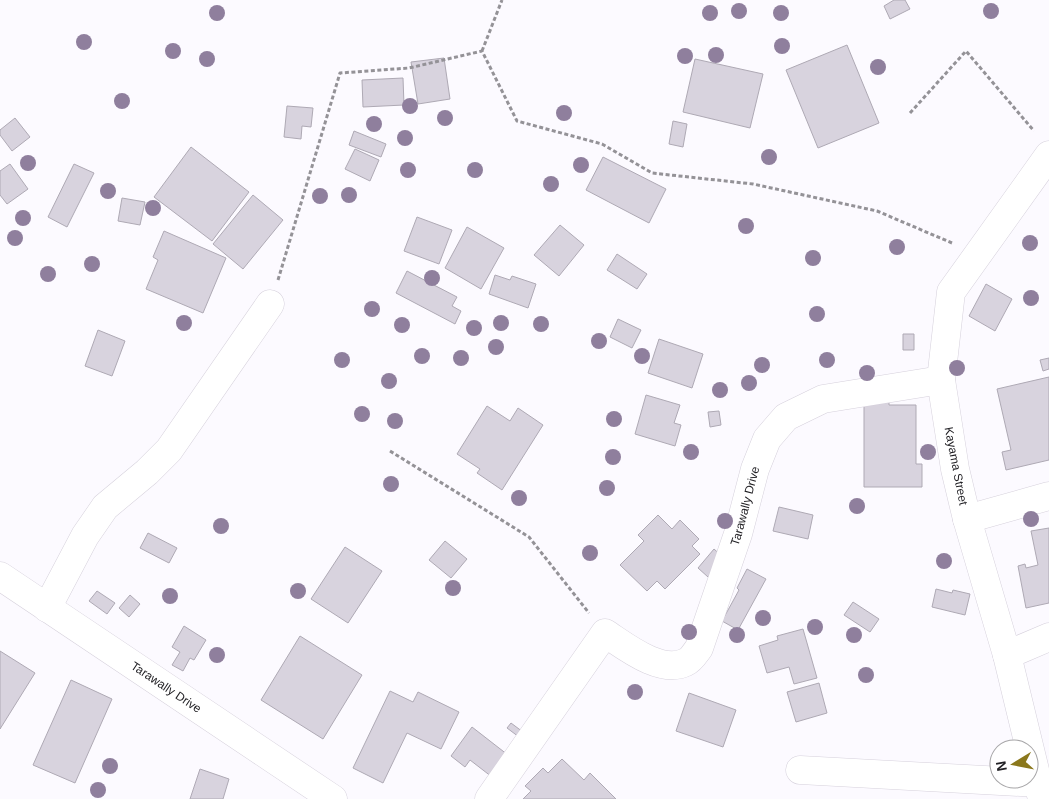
<svg xmlns="http://www.w3.org/2000/svg" width="1049" height="799" viewBox="0 0 1049 799" font-family="Helvetica,sans-serif">
  <style>
    .building { fill: #d8d3de; stroke: #aea9b4 }
    .lines { fill: none; stroke-linecap: round; stroke-linejoin: round }
    .minor-casing { stroke: #d6d1dc; stroke-width: 29 }
    .path { stroke: #949297; stroke-width: 3; stroke-dasharray: 4 2.5; stroke-linecap: butt }
    .minor { stroke: #fff; stroke-width: 28 }
    .tree { fill: #8f7f9d }
    .labels { text-anchor: middle; dominant-baseline: central; stroke-width: 5; stroke-linejoin: round; paint-order: stroke }
    .street-label { font-size: 12px; fill: #222125; stroke: #fff }
  </style>
  <rect width="100%" height="100%" fill="#fcfaff"/>
  <path class="building" d="M894 0H905L910 9 890 19 884 6Z
    M847 45 879 123 818 148 786 70Z
    M444 58 450 99 418 104 411 62Z
    M695 59 763 74 750 128 683 112Z
    M403 78 404 105 363 107 362 80Z
    M287 106 313 108 311 127 302 126 301 139 284 137Z
    M15 118 30 137 12 151 0 135V130Z
    M673 121 687 124 683 147 669 144Z
    M354 131 386 144 381 157 349 145Z
    M191 147 249 192 212 241 154 197Z
    M355 149 379 160 370 181 345 169Z
    M603 157 666 189 649 223 586 190Z
    M10 164 28 189 7 204 0 195V171Z
    M74 164 94 173 67 227 48 217Z
    M253 195 283 220 243 269 213 244Z
    M122 198 145 202 140 225 118 221Z
    M417 217 452 230 439 264 404 251Z
    M560 225 584 245 559 276 534 255Z
    M467 227 504 248 481 289 445 268Z
    M164 231 226 258 203 313 146 289 158 260 153 257Z
    M617 254 647 274 637 289 607 270Z
    M407 271 457 297 452 306 461 311 455 324 396 293Z
    M495 275 510 280 512 276 536 284 528 308 489 294Z
    M986 284 1012 299 995 331 969 316Z
    M618 319 641 330 632 348 610 337Z
    M98 330 125 341 112 376 85 366Z
    M903 334H914V350H903Z
    M659 339 703 354 692 388 648 373Z
    M1049 358V369L1043 371 1040 360Z
    M1049 377V460L1006 470 1002 452 1011 450 997 389Z
    M646 395 680 405 674 423 681 425 675 446 635 434Z
    M864 398H889V405H916V464H922V487H864Z
    M487 406 510 421 518 408 543 425 502 490 477 473 480 469 457 454Z
    M719 411 721 425 710 427 708 412Z
    M779 507 813 515 808 539 773 531Z
    M658 515 672 529 680 520 699 539 692 546 700 554 665 589 657 581 647 591 620 565 644 541 638 535Z
    M1049 528V603L1026 608 1018 566 1025 564 1026 568 1038 565 1031 531Z
    M148 533 177 548 169 563 140 548Z
    M445 541 467 559 451 578 429 560Z
    M345 547 382 571 348 623 311 599Z
    M714 549 724 558 708 577 698 568Z
    M747 569 766 579 738 630 722 621 739 590 737 588Z
    M936 589 952 593 953 590 970 594 965 615 932 607Z
    M97 591 115 603 107 614 89 601Z
    M130 595 140 604 129 617 119 608Z
    M853 602 879 619 870 632 844 615Z
    M184 626 206 640 194 660 190 658 183 671 172 665 180 652 172 647Z
    M803 629 817 678 794 684 789 667 767 673 759 646 778 640 777 636Z
    M300 636 362 675 323 739 261 700Z
    M0 651 35 673 0 729Z
    M71 680 112 699 75 783 33 765Z
    M819 683 827 713 796 722 787 692Z
    M390 691 413 702 418 692 459 712 441 749 407 733 383 783 353 768Z
    M689 693 736 710 723 747 676 731Z
    M511 723 523 732 519 737 507 728Z
    M472 727 508 755 492 777 470 760 465 767 451 756Z
    M562 759 584 780 590 773 616 799H523L531 791 525 786 543 768 548 773Z
    M200 769 229 779 223 799H190Z"/>
  <g class="lines">
    <defs>
      <g id="minor">
        <path d="M967 519 1049 496"/>
        <path id="s1" d="M0 576 333 799"/>
        <path d="M47 608 85 536 105 507 147 472 169 450 270 304"/>
        <path d="M1007 655 1049 637"/>
        <path d="M800 770 1039 783"/>
        <path id="s2" d="M489 799 605 633C625 646 661 675 686 662 691 660 696 652 699 648L738 534 755 469 767 439 786 417 823 399 941 380"/>
        <path d="M1042 799 1007 655 967 519 955 469 941 380 951 292 1049 155"/>
      </g>
    </defs>
    <use href="#minor" class="minor-casing"/>
    <path class="path" d="M482 51 502 0
      M910 113 966 51 1034 131
      M278 280 340 73 409 68 482 51 517 121 602 144 652 173 753 184 877 211 952 243
      M390 451 529 537 589 613"/>
    <use href="#minor" class="minor"/>
  </g>
  <g class="tree">
    <circle cx="739" cy="11" r="8"/>
    <circle cx="991" cy="11" r="8"/>
    <circle cx="217" cy="13" r="8"/>
    <circle cx="710" cy="13" r="8"/>
    <circle cx="781" cy="13" r="8"/>
    <circle cx="84" cy="42" r="8"/>
    <circle cx="782" cy="46" r="8"/>
    <circle cx="173" cy="51" r="8"/>
    <circle cx="716" cy="55" r="8"/>
    <circle cx="685" cy="56" r="8"/>
    <circle cx="207" cy="59" r="8"/>
    <circle cx="878" cy="67" r="8"/>
    <circle cx="122" cy="101" r="8"/>
    <circle cx="410" cy="106" r="8"/>
    <circle cx="564" cy="113" r="8"/>
    <circle cx="445" cy="118" r="8"/>
    <circle cx="374" cy="124" r="8"/>
    <circle cx="405" cy="138" r="8"/>
    <circle cx="769" cy="157" r="8"/>
    <circle cx="28" cy="163" r="8"/>
    <circle cx="581" cy="165" r="8"/>
    <circle cx="408" cy="170" r="8"/>
    <circle cx="475" cy="170" r="8"/>
    <circle cx="551" cy="184" r="8"/>
    <circle cx="108" cy="191" r="8"/>
    <circle cx="349" cy="195" r="8"/>
    <circle cx="320" cy="196" r="8"/>
    <circle cx="153" cy="208" r="8"/>
    <circle cx="23" cy="218" r="8"/>
    <circle cx="746" cy="226" r="8"/>
    <circle cx="15" cy="238" r="8"/>
    <circle cx="1030" cy="243" r="8"/>
    <circle cx="897" cy="247" r="8"/>
    <circle cx="813" cy="258" r="8"/>
    <circle cx="92" cy="264" r="8"/>
    <circle cx="48" cy="274" r="8"/>
    <circle cx="432" cy="278" r="8"/>
    <circle cx="1031" cy="298" r="8"/>
    <circle cx="372" cy="309" r="8"/>
    <circle cx="817" cy="314" r="8"/>
    <circle cx="184" cy="323" r="8"/>
    <circle cx="501" cy="323" r="8"/>
    <circle cx="541" cy="324" r="8"/>
    <circle cx="402" cy="325" r="8"/>
    <circle cx="474" cy="328" r="8"/>
    <circle cx="599" cy="341" r="8"/>
    <circle cx="496" cy="347" r="8"/>
    <circle cx="422" cy="356" r="8"/>
    <circle cx="642" cy="356" r="8"/>
    <circle cx="461" cy="358" r="8"/>
    <circle cx="342" cy="360" r="8"/>
    <circle cx="827" cy="360" r="8"/>
    <circle cx="762" cy="365" r="8"/>
    <circle cx="957" cy="368" r="8"/>
    <circle cx="867" cy="373" r="8"/>
    <circle cx="389" cy="381" r="8"/>
    <circle cx="749" cy="383" r="8"/>
    <circle cx="720" cy="390" r="8"/>
    <circle cx="362" cy="414" r="8"/>
    <circle cx="614" cy="419" r="8"/>
    <circle cx="395" cy="421" r="8"/>
    <circle cx="691" cy="452" r="8"/>
    <circle cx="928" cy="452" r="8"/>
    <circle cx="613" cy="457" r="8"/>
    <circle cx="391" cy="484" r="8"/>
    <circle cx="607" cy="488" r="8"/>
    <circle cx="519" cy="498" r="8"/>
    <circle cx="857" cy="506" r="8"/>
    <circle cx="1031" cy="519" r="8"/>
    <circle cx="725" cy="521" r="8"/>
    <circle cx="221" cy="526" r="8"/>
    <circle cx="590" cy="553" r="8"/>
    <circle cx="944" cy="561" r="8"/>
    <circle cx="453" cy="588" r="8"/>
    <circle cx="298" cy="591" r="8"/>
    <circle cx="170" cy="596" r="8"/>
    <circle cx="763" cy="618" r="8"/>
    <circle cx="815" cy="627" r="8"/>
    <circle cx="689" cy="632" r="8"/>
    <circle cx="737" cy="635" r="8"/>
    <circle cx="854" cy="635" r="8"/>
    <circle cx="217" cy="655" r="8"/>
    <circle cx="866" cy="675" r="8"/>
    <circle cx="635" cy="692" r="8"/>
    <circle cx="110" cy="766" r="8"/>
    <circle cx="98" cy="790" r="8"/>
  </g>
  <g class="labels">
    <g class="street-label">
      <text transform="translate(956 466) rotate(79)">Kayama Street</text>
      <text stroke="none"><textPath href="#s2" startOffset="461">Tarawally Drive</textPath></text>
      <text stroke="none"><textPath href="#s1" startOffset="200">Tarawally Drive</textPath></text>
    </g>
  </g>
  <g transform="translate(1014 764) rotate(260)"><circle r="24" fill="#ffffff" stroke="#a7a6a8"/>
  <path d="M0-4L9 19L0 12L-9 19Z" fill="#8b781c"/>
  <text y="-8" font-size="14" font-weight="bold" text-anchor="middle" fill="#222125">N</text>
  </g>
</svg>
